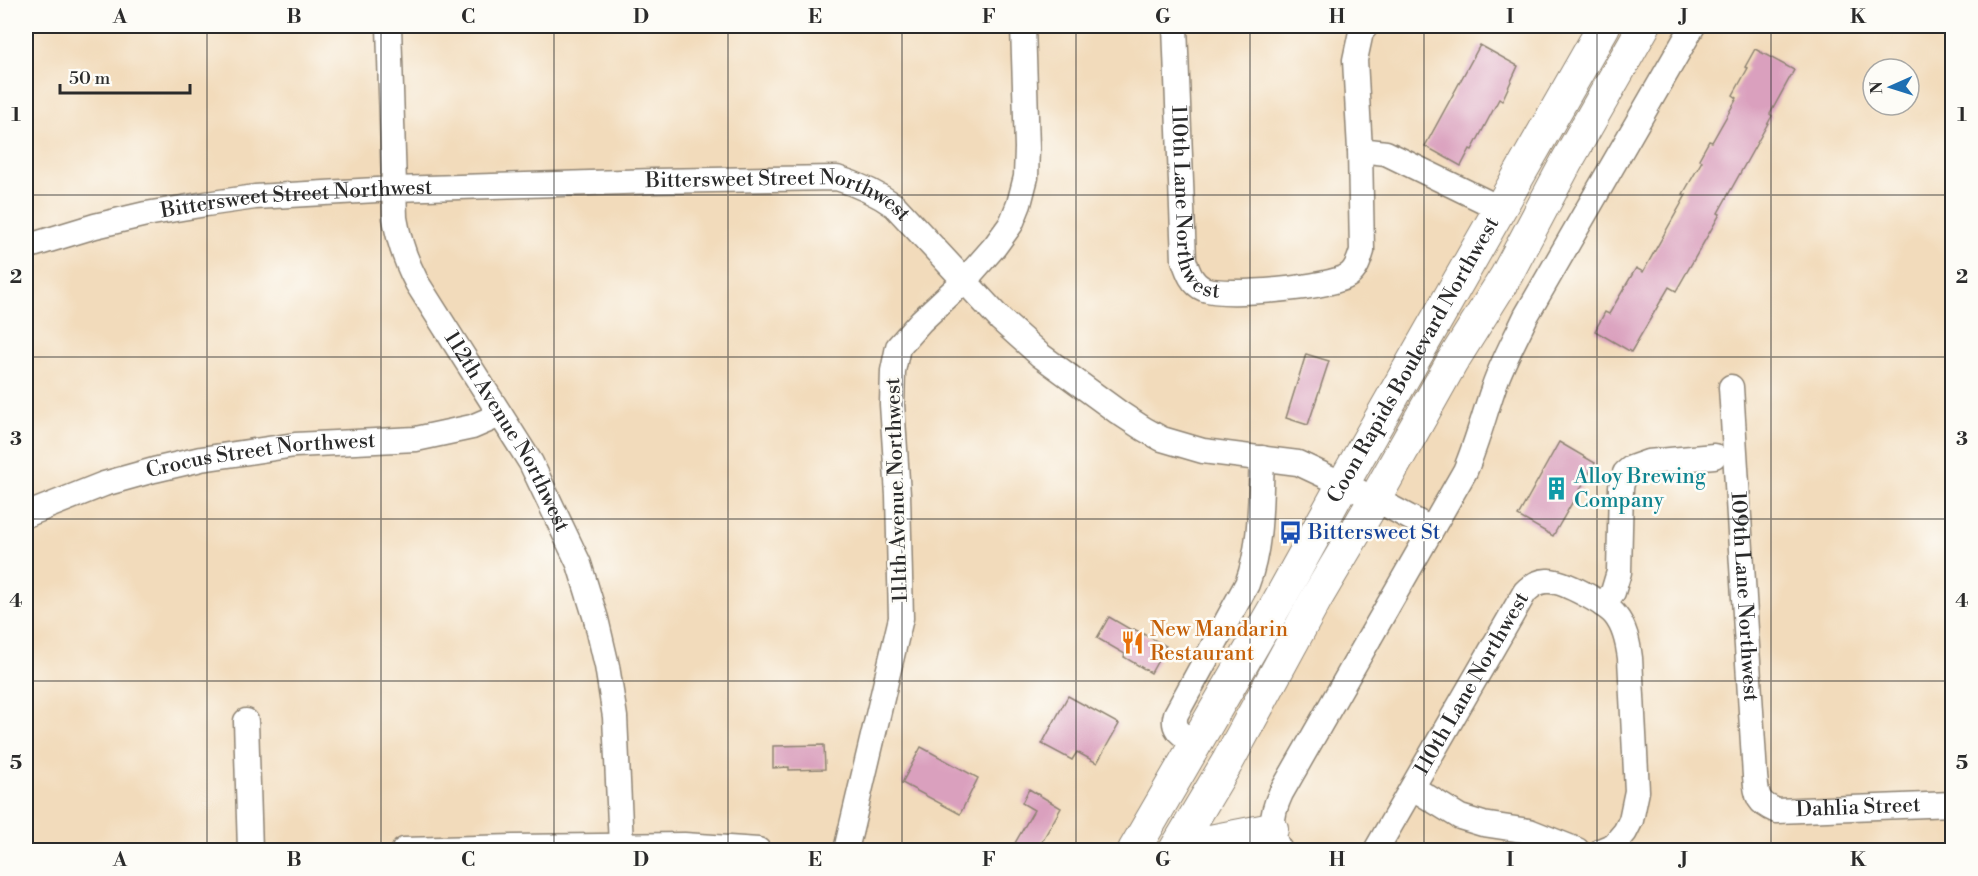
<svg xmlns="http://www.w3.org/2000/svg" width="1978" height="876" viewBox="0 0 1978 876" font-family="'Libre Bodoni',serif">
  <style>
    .building { fill: #daa0be }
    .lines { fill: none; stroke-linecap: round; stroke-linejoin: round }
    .minor-casing { stroke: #8e8373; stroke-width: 27 }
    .major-casing { stroke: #8e8373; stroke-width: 34 }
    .minor { stroke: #fff; stroke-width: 24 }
    .major { stroke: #fff; stroke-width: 32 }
    .grid { fill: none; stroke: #2b2b2b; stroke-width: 1.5; stroke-opacity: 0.55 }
    .labels { text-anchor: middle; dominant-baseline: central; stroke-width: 5; stroke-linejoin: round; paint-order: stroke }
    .street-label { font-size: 21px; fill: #2b2b2b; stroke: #fdfcf7 }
    .culture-label { font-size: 21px; fill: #0d838f; stroke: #fdfcf7; text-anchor: start }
    .transit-label { font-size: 21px; fill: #164399; stroke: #fdfcf7; text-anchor: start }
    .food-label { font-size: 21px; fill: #c56008; stroke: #fdfcf7; text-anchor: start }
    .neatline { fill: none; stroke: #2b2b2b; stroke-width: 2 }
    .grid-label { font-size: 20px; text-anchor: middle; font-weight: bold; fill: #2b2b2b }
  </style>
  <rect width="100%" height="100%" fill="#fdfcf7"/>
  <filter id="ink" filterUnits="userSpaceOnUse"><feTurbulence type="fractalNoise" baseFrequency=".0167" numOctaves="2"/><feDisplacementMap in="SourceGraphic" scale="12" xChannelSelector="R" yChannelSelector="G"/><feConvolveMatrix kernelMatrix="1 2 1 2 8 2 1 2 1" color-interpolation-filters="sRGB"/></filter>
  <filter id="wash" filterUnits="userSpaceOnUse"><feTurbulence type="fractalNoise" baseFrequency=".008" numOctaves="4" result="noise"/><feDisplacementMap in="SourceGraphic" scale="24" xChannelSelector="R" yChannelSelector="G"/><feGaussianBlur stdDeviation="1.35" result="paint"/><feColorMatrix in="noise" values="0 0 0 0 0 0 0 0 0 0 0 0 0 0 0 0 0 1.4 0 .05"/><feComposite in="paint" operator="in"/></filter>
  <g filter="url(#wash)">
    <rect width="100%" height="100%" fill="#f2dbbb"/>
    <g id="blocks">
      <path class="building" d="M1480 45 1518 66 1502 101 1499 99 1472 150 1470 149 1461 166 1425 146Z
        M1755 49 1794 70 1770 114 1772 116 1718 213 1720 214 1676 291 1669 287 1631 352 1595 331 1605 312 1609 314 1636 268 1643 272 1686 195 1683 194 1702 161 1699 159 1709 141 1712 142 1737 98 1733 95 1748 68 1745 67Z
        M1306 354 1329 361 1308 425 1286 418Z
        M1559 442 1595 463 1553 536 1518 516Z
        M1109 617 1133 631 1134 629 1166 646 1151 673 1124 657 1125 654 1097 638Z
        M1068 696 1119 724 1097 763 1077 752 1072 760 1042 744Z
        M824 745 825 769 789 770V767L773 768V746Z
        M921 747 978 778 960 814 902 783Z
        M1029 789 1061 808 1037 850H1011L1034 810 1022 803Z"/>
    </g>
  </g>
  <g filter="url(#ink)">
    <use href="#blocks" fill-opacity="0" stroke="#8e8373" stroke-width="1.5"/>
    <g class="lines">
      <defs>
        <g id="minor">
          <path id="s1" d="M389 26 395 218C399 242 406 262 417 283L531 463 579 564 596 619 607 666 615 717 621 845"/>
          <path id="s2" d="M1175 26 1184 260C1188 272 1192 284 1204 289 1225 297 1331 288 1349 275 1357 269 1359 260 1362 251L1360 150 1355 60 1361 32 1366 26"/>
          <path d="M1360 150 1386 153 1499 208"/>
          <path id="s3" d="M26 247 95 226 146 214 206 204 255 197 394 189 655 181 837 178C859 185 877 193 895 206L1001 320 1040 355 1118 412 1144 429 1162 439 1203 451 1298 463 1375 499 1431 529"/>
          <path id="s4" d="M1731 387 1755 776C1757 797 1757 803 1777 811L1952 804"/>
          <path id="s5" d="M26 515 104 484 154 470 201 459 295 445 416 439 472 427 500 415"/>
          <path d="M1603 605 1613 592 1619 572 1621 487 1625 473 1631 468 1648 462 1714 456"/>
          <path d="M246 721 250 850"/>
          <path d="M1196 744C1183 735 1171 730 1176 714L1247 584C1262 545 1260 499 1262 458"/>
          <path d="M1413 788 1460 817 1483 824 1529 831 1577 850"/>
          <path d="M404 850 514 847 684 845 758 850"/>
          <path d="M846 850 901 618 898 495 892 404 893 371 898 347 921 321 965 280 995 246 1011 224 1019 204 1026 177 1027 148 1023 26"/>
          <path d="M1280 850C1268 832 1272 812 1281 793L1465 471C1476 445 1483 419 1492 392 1500 366 1514 342 1526 316L1693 26"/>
          <path id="s6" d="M1376 850 1525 592C1532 585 1539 580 1549 581 1564 581 1606 604 1615 615 1625 627 1628 643 1630 658L1637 791 1631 820 1625 832 1614 845 1602 850"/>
        </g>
        <g id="major">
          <path id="s7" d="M1134 850 1278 602 1343 484 1604 26"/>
          <path d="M1175 850 1228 761 1317 597 1375 499 1452 362 1506 276 1567 161 1644 26"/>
          <path d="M1189 850 1210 841 1272 829"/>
        </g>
      </defs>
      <use href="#minor" class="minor-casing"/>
      <use href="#major" class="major-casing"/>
      <use href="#minor" class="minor"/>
      <use href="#major" class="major"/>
    </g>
  </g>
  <path class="grid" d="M207 26V850M381 26V850M554 26V850M728 26V850M902 26V850M1076 26V850M1250 26V850M1424 26V850M1597 26V850M1771 26V850M26 195H1952M26 357H1952M26 519H1952M26 681H1952"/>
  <defs>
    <symbol id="building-bare" viewBox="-9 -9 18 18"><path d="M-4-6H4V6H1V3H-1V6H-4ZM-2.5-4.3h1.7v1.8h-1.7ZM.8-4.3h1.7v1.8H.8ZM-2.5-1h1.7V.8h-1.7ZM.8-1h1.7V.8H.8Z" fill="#0f9aa8" stroke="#fdfcf7" stroke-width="2.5" paint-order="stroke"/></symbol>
    <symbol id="bus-bare" viewBox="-9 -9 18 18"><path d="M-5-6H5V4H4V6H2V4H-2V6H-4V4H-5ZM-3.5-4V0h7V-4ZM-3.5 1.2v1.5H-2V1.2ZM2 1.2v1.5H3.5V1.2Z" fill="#1a4fb4" stroke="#fdfcf7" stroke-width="2.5" paint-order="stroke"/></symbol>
    <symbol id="restaurant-bare" viewBox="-9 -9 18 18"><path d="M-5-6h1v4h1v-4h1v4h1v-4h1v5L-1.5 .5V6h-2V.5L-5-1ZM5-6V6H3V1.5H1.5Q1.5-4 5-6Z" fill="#e8710a" stroke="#fdfcf7" stroke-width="2.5" paint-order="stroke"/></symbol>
  </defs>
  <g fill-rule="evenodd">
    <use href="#building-bare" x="1540" y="472" width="33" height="33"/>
    <use href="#bus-bare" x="1274" y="516" width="33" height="33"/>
    <use href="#restaurant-bare" x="1116" y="626" width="33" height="33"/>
  </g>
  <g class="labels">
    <g class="street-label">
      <text stroke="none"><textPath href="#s2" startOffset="183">110th Lane Northwest</textPath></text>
      <text stroke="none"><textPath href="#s3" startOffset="276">Bittersweet Street Northwest</textPath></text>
      <text stroke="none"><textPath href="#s3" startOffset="762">Bittersweet Street Northwest</textPath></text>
      <text stroke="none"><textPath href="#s7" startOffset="564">Coon Rapids Boulevard Northwest</textPath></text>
      <text stroke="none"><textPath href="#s1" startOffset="435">112th Avenue Northwest</textPath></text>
      <text stroke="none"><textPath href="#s5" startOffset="244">Crocus Street Northwest</textPath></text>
      <text transform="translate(897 490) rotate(-92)">111th Avenue Northwest</text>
      <text stroke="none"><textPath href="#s4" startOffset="210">109th Lane Northwest</textPath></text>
      <text stroke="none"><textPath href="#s6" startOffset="192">110th Lane Northwest</textPath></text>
      <text stroke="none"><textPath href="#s4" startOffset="516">Dahlia Street</textPath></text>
    </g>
    <g class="culture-label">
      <text x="1574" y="477">Alloy Brewing<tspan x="1574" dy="24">Company</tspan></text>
    </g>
    <g class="transit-label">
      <text x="1308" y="533">Bittersweet St</text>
    </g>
    <g class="food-label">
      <text x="1150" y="630">New Mandarin<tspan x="1150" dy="24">Restaurant</tspan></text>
    </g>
  </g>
  <rect width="1978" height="876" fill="none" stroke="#fdfcf7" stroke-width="66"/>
  <g transform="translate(1891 87) rotate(267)"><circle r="28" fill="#fdfcf7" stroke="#a9a8a5" stroke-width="1.5"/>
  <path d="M0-4.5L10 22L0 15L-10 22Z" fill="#1f6fb2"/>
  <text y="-9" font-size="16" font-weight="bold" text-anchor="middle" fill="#2b2b2b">N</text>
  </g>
  <path d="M60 84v9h130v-9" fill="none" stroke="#2b2b2b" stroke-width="3"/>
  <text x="69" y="84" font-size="18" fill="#2b2b2b" stroke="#fdfcf7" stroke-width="4.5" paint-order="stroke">50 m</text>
  <rect x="33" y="33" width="1912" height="810" class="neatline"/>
  <g class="grid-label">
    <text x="120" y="23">A</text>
    <text x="294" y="23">B</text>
    <text x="468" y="23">C</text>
    <text x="641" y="23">D</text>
    <text x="815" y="23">E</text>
    <text x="989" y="23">F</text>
    <text x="1163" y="23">G</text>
    <text x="1337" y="23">H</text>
    <text x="1510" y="23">I</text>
    <text x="1684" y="23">J</text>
    <text x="1858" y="23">K</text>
    <text x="16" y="121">1</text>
    <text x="1962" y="121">1</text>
    <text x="16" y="283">2</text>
    <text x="1962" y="283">2</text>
    <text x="16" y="445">3</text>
    <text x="1962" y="445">3</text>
    <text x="16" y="607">4</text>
    <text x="1962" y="607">4</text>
    <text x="16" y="769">5</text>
    <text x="1962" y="769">5</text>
    <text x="120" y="866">A</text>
    <text x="294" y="866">B</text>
    <text x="468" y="866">C</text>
    <text x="641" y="866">D</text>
    <text x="815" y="866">E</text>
    <text x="989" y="866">F</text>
    <text x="1163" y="866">G</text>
    <text x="1337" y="866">H</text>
    <text x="1510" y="866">I</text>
    <text x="1684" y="866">J</text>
    <text x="1858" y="866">K</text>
  </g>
</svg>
